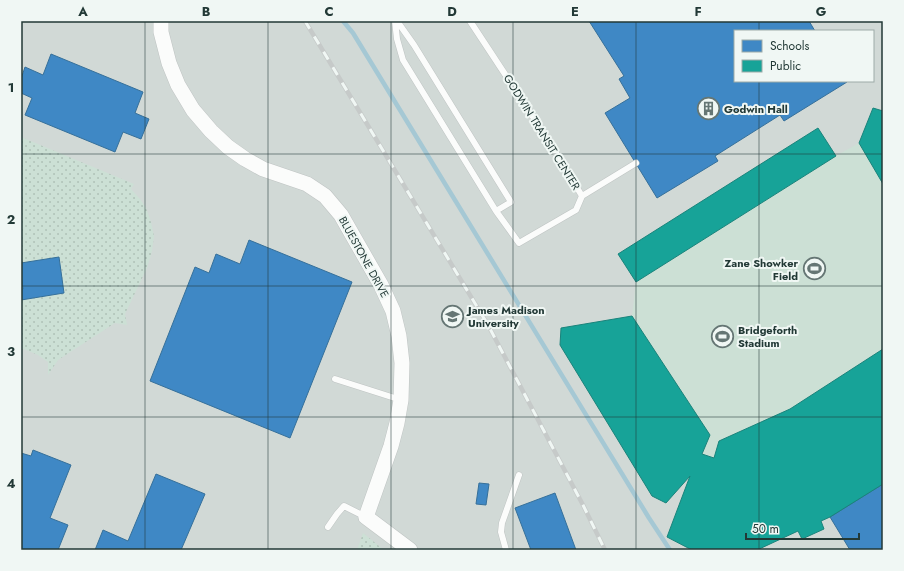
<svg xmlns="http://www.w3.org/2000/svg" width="904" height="571" viewBox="0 0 904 571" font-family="Jost,sans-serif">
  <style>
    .built { fill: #d1d9d6; fill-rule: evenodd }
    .grass { fill: url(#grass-dots) }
    .pitch { fill: #cce0d5 }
    .schools { fill: #3f88c5; stroke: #36709a }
    .public { fill: #17a398; stroke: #1a837b }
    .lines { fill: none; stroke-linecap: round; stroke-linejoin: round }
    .stream { stroke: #a5c8d4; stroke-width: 4.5 }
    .service-casing { stroke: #bfc4c3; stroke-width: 7 }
    .tertiary-casing { stroke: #bfc4c3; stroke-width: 16 }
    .service { stroke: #fbfcfb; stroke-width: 6 }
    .tertiary { stroke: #fbfcfb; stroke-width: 15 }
    .rail-casing { stroke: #c6cac9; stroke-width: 4.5 }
    .rail { stroke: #f0f7f4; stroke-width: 3; stroke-dasharray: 9; stroke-linecap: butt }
    .grid { fill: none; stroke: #223936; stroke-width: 1; stroke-opacity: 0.55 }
    .labels { text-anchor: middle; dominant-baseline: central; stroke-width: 4; stroke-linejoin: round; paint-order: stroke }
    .poi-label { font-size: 11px; font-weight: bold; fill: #223936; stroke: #f0f7f4; text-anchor: start }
    .street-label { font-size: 11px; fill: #223936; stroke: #f0f7f4 }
    .neatline { fill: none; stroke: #223936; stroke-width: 1.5 }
    .grid-label { font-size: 13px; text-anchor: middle; font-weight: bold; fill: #223936 }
  </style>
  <defs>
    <pattern id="grass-dots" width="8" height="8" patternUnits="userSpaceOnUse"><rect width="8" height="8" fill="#cce0d5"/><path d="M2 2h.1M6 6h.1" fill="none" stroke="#afc1b7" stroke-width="1.8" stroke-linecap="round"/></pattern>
  </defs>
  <rect width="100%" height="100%" fill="#e2e8e6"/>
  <path class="built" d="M21 21H883V550H21ZM735 31H873V81H735Z"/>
  <path class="grass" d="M21 137 134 184 131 189 140 199 146 208 151 222 154 236 152 251 147 268 125 314 127 325 115 323 58 360 48 375V362L38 355 24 349 21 350Z
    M363 533 384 550H357Z"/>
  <path class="pitch" d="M873 108 883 111V484L830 517 821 521 824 529 802 539 798 531 757 550H692L667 537 689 477 666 503 652 496 560 345 561 328 632 316 636 282 618 254 818 128 836 156 859 143Z"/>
  <path class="schools" d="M589 21H809L815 31H735V81H846L847 82 784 121 780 115 715 156 718 161 657 198 605 113 630 98 619 79 624 76Z
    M51 54 143 92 135 113 149 119 141 139 123 132 115 152 25 115 32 98 21 93V79L25 67 43 75Z
    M249 240 352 282 290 438 150 381 195 267 209 273 216 254 240 264Z
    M59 257 64 293 21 300V289H23L21 277V263Z
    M33 450 71 465 50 518 68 525 58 550H21V453L31 456Z
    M156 474 205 494 181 550H95L103 530 128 541Z
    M479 483 489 484 486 505 476 504Z
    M883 484V550H850L830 517Z
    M555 493 576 550H531L515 508Z"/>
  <path class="public" d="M873 108 883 111V184L859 143Z
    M818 128 836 156 636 282 618 254Z
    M632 316 710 435 702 454 714 458 719 441 790 409 883 349V484L830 517 821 521 824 529 802 539 798 531 757 550H692L667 537 690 476 666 503 652 496 560 345 561 328Z"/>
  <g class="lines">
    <path class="stream" d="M343 21 353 33 649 518 670 550"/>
    <defs>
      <path id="service" d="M395 21 397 39 403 60 496 211 519 243 576 210 582 196 545 135 470 21
        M397 21 414 45 511 202 496 211
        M582 196 636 163
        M335 379 401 400
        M328 527 337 514 344 506 366 517
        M506 550 501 532 502 523 519 475"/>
      <path id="tertiary" d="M161 21V32L169 63 178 85 193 110 211 131 228 147 245 159 263 169 307 184 325 196 341 215 381 285 393 311 399 336 402 363 401 400 397 423 391 446 366 517 410 550"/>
    </defs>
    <use href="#service" class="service-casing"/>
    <use href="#tertiary" class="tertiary-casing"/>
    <use href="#service" class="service"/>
    <use href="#tertiary" class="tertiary"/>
    <defs>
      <path id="rail" d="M305 21 488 325 583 505 605 550"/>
    </defs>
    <use href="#rail" class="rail-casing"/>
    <use href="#rail" class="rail"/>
  </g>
  <path class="grid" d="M145 21V550M268 21V550M391 21V550M513 21V550M636 21V550M759 21V31M759 81V550M21 154H883M21 286H883M21 417H883"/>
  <defs>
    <symbol id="building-ring" viewBox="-11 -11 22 22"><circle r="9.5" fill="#f0f7f4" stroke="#657674" stroke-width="1.5"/><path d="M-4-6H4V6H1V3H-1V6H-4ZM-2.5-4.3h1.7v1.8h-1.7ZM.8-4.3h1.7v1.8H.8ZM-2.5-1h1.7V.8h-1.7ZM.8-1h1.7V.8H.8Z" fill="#657674"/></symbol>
    <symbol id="stadium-ring" viewBox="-11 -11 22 22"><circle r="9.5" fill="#f0f7f4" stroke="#657674" stroke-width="1.5"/><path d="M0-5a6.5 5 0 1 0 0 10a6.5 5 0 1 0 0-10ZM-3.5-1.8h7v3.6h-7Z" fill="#657674"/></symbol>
    <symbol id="university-ring" viewBox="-11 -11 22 22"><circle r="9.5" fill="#f0f7f4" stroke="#657674" stroke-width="1.5"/><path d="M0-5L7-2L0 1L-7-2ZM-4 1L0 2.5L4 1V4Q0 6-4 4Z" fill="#657674"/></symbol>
  </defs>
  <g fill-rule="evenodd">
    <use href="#building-ring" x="696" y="96" width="25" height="25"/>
    <use href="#stadium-ring" x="802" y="256" width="25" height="25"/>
    <use href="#university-ring" x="440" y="304" width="25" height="25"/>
    <use href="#stadium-ring" x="710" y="324" width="25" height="25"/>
  </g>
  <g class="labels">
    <g class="poi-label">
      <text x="724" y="109">Godwin Hall</text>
      <text x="798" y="263" text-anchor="end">Zane Showker<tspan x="798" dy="13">Field</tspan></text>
      <text x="468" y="310">James Madison<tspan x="468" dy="13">University</tspan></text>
      <text x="738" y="330">Bridgeforth<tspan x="738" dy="13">Stadium</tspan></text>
    </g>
    <g class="street-label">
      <text transform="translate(542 132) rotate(58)">GODWIN TRANSIT CENTER</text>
      <text transform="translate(364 257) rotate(61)">BLUESTONE DRIVE</text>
    </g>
  </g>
  <rect width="904" height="571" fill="none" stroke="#f0f7f4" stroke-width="44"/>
  <rect x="734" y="30" width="140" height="52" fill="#f0f7f4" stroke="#9eaba8"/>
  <rect x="742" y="40" width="20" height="12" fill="#3f88c5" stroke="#9eaba8"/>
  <text x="770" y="50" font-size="12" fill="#223936">Schools</text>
  <rect x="742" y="60" width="20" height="12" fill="#17a398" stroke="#9eaba8"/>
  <text x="770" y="70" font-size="12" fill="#223936">Public</text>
  <path d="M746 533v6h113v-6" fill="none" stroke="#223936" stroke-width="2"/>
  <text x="752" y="533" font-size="12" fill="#223936" stroke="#f0f7f4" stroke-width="3" paint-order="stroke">50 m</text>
  <rect x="22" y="22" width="860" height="527" class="neatline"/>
  <g class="grid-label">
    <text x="83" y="16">A</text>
    <text x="206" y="16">B</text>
    <text x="329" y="16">C</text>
    <text x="452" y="16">D</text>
    <text x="575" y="16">E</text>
    <text x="698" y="16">F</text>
    <text x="821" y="16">G</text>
    <text x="11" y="92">1</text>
    <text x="11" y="224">2</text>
    <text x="11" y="356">3</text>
    <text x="11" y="488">4</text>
  </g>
</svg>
